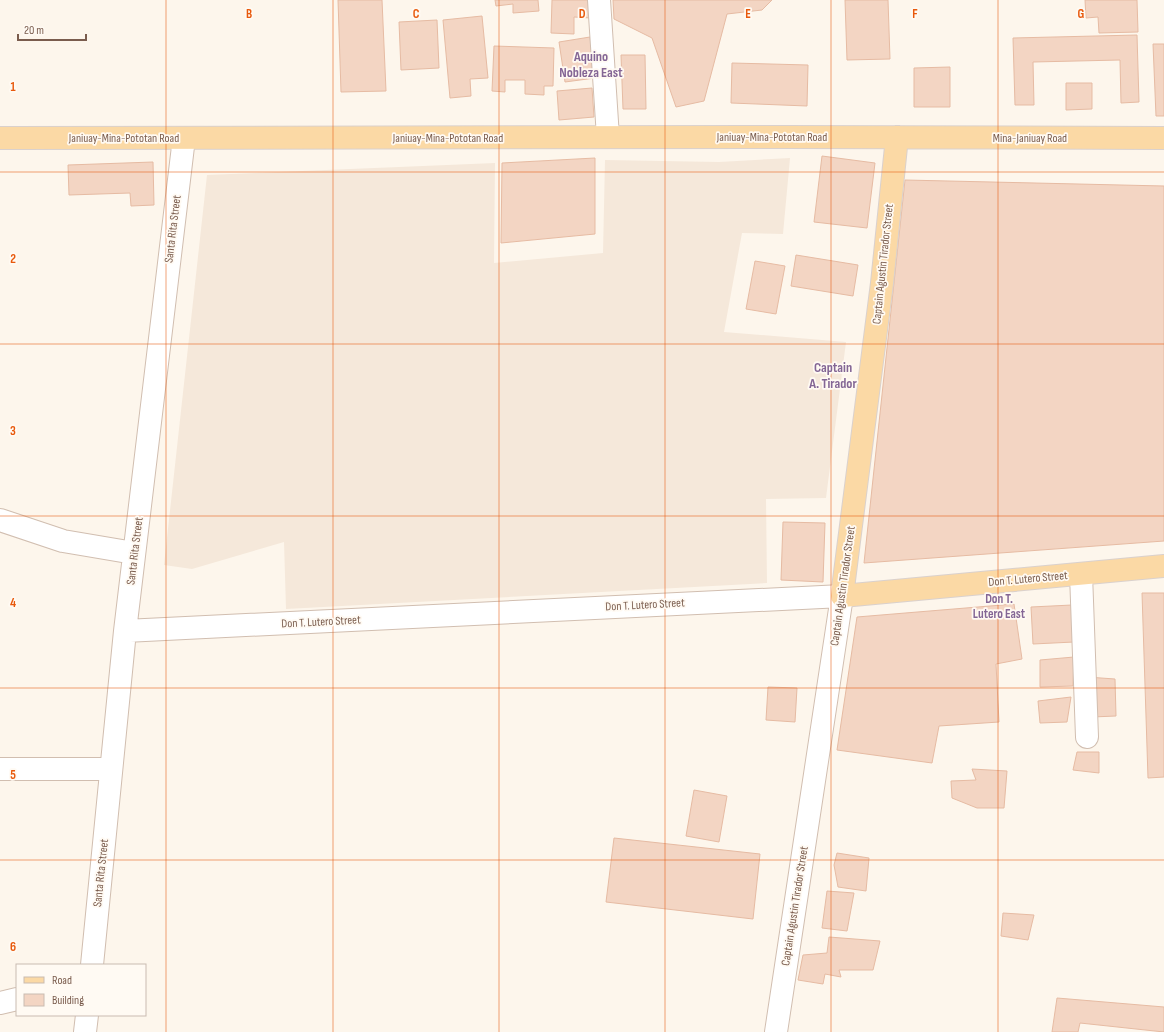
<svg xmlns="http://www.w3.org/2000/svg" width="1164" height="1032" viewBox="0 0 1164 1032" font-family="'Sofia Sans Condensed',sans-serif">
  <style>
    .residential { fill: #f5e8da }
    .building { fill: #f3d5c3; stroke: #e6bba3 }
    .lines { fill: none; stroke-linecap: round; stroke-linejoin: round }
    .minor-casing { stroke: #d1beb0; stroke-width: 24 }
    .major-casing { stroke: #dad1cd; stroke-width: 24 }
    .minor { stroke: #fff; stroke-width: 22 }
    .major { stroke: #fbd9a5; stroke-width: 22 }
    .grid { fill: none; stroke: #e8590c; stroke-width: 1; stroke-opacity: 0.55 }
    .labels { text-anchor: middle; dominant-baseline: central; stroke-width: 3.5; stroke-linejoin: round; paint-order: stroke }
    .street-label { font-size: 12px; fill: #7a5c4d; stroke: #fffaf3 }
    .neighbourhood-label { font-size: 13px; font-weight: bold; fill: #846695; stroke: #fffaf3 }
    .quarter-label { font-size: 14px; font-weight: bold; fill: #846695; stroke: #fffaf3 }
    .grid-label { font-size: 13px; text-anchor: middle; font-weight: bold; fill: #e8590c; stroke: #fffaf3; stroke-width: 3.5; stroke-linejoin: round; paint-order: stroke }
  </style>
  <rect width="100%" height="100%" fill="#fdf6ec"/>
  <path class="residential" d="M790 158 783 234 742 233 724 332 846 342 826 498 766 499 767 583 286 609 284 542 192 569 164 565 207 175 495 163 494 263 603 253 605 160 719 162Z"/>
  <path class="building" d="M338 0H382L386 91 341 92Z
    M495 0H538L539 11 513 13V4L496 6Z
    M552 0H591V18L574 17V34L551 33Z
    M613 0H772L762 10 727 14 704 101 676 107 652 38 614 19Z
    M845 0H888L890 59 847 60Z
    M1085 0H1137L1138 32 1099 33 1098 17 1086 18Z
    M482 16 488 78 470 79 471 96 450 98 443 20Z
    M437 20 439 68 401 70 399 22Z
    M1137 35 1139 102 1121 103 1120 60 1033 62 1034 105H1015L1013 38Z
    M590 37 595 78 565 82 559 42Z
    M1153 44H1164V116H1156Z
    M494 46 554 48 553 86H544V95L525 94V80H505V92L492 91Z
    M621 55H645L646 109H623Z
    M732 63 808 65 807 106 731 103Z
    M950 67V107H914V68Z
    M1066 83H1092V109L1066 110Z
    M592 88 594 117 559 120 557 91Z
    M822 156 875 163 867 228 814 222Z
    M595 158V234L501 243 502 163Z
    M153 162 154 205 131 206 130 193 69 195 68 165Z
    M905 180 1164 186V541L864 563Z
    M796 255 858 265 853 296 791 286Z
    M755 261 785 266 776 314 746 309Z
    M783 522 825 523 823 582 781 580Z
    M1142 593H1164V777L1148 778Z
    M1014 604 1022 659 996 664 999 722 939 726 932 763 837 750 857 617Z
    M1072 605 1074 642 1033 644 1031 607Z
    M1074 657 1073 686 1040 687V660Z
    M1087 677 1115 679 1116 716 1092 717Z
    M768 687 797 688 795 722 766 720Z
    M1071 697 1067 722 1040 723 1038 701Z
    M1077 752H1099V773L1073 770Z
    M972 769 1007 771 1004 808H977L952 798 951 781 976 780Z
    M694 790 727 796 719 842 686 836Z
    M614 838 760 854 753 919 606 902Z
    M837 853 869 858 866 891 838 887 834 865Z
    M827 891 854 893 847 931 822 928Z
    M1003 913 1034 915 1028 940 1001 936Z
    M829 937 880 941 873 970H839L841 977 825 974 823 984 798 980 803 955 827 953Z
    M1057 998 1164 1007V1032L1080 1023 1078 1032H1052Z"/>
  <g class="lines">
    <defs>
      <path id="minor" d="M599 0 608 137
        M0 520 63 541 134 553
        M1081 574 1087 737
        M125 631 842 596 776 1032
        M0 769H111
        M92 965 125 631 184 138
        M0 1003 17 999
        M85 1032 87 1015"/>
      <path id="major" d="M897 137 882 283 842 596 1164 566
        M0 138 781 137 1164 138"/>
    </defs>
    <use href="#minor" class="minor-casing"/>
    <use href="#major" class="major-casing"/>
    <use href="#minor" class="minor"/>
    <use href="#major" class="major"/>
  </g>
  <path class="grid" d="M166 0V1032M333 0V1032M499 0V1032M665 0V1032M831 0V1032M998 0V1032M0 172H1164M0 344H1164M0 516H1164M0 688H1164M0 860H1164"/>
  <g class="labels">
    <g class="street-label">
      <text x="772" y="137">Janiuay-Mina-Pototan Road</text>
      <text x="124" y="138">Janiuay-Mina-Pototan Road</text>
      <text x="448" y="138">Janiuay-Mina-Pototan Road</text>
      <text x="1030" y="138">Mina-Janiuay Road</text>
      <text transform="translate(173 229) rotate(-83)">Santa Rita Street</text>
      <text transform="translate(883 264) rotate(-84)">Captain Agustin Tirador Street</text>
      <text transform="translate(135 551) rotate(-83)">Santa Rita Street</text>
      <text transform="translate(1028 579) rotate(-5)">Don T. Lutero Street</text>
      <text transform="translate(843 586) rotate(-82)">Captain Agustin Tirador Street</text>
      <text transform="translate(645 605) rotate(-3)">Don T. Lutero Street</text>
      <text transform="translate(321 622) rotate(-3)">Don T. Lutero Street</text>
      <text transform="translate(101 873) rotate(-84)">Santa Rita Street</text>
      <text transform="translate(795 906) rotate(-81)">Captain Agustin Tirador Street</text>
    </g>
    <g class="neighbourhood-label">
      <text x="999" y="599">Don T.<tspan x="999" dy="15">Lutero East</tspan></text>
    </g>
    <g class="quarter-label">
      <text x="591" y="56">Aquino<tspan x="591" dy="16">Nobleza East</tspan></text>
      <text x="833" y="367">Captain<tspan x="833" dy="16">A. Tirador</tspan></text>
    </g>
  </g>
  <g class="grid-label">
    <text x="249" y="18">B</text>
    <text x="416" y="18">C</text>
    <text x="582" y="18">D</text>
    <text x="748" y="18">E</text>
    <text x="915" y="18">F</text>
    <text x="1081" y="18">G</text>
    <text x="13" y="91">1</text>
    <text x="13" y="263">2</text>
    <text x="13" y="435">3</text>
    <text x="13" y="607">4</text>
    <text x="13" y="779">5</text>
    <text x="13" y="951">6</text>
  </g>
  <rect x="16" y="964" width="130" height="52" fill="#fffaf3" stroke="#cabbb1"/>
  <rect x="24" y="977" width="20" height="6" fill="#fbd9a5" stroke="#cabbb1"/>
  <text x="52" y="984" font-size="12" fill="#7a5c4d">Road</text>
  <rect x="24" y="994" width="20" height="12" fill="#f3d5c3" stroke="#cabbb1"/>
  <text x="52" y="1004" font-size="12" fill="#7a5c4d">Building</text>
  <path d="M18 34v6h68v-6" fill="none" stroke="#7a5c4d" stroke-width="2"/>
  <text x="24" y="34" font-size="12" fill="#7a5c4d" stroke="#fffaf3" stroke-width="3" paint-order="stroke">20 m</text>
</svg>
